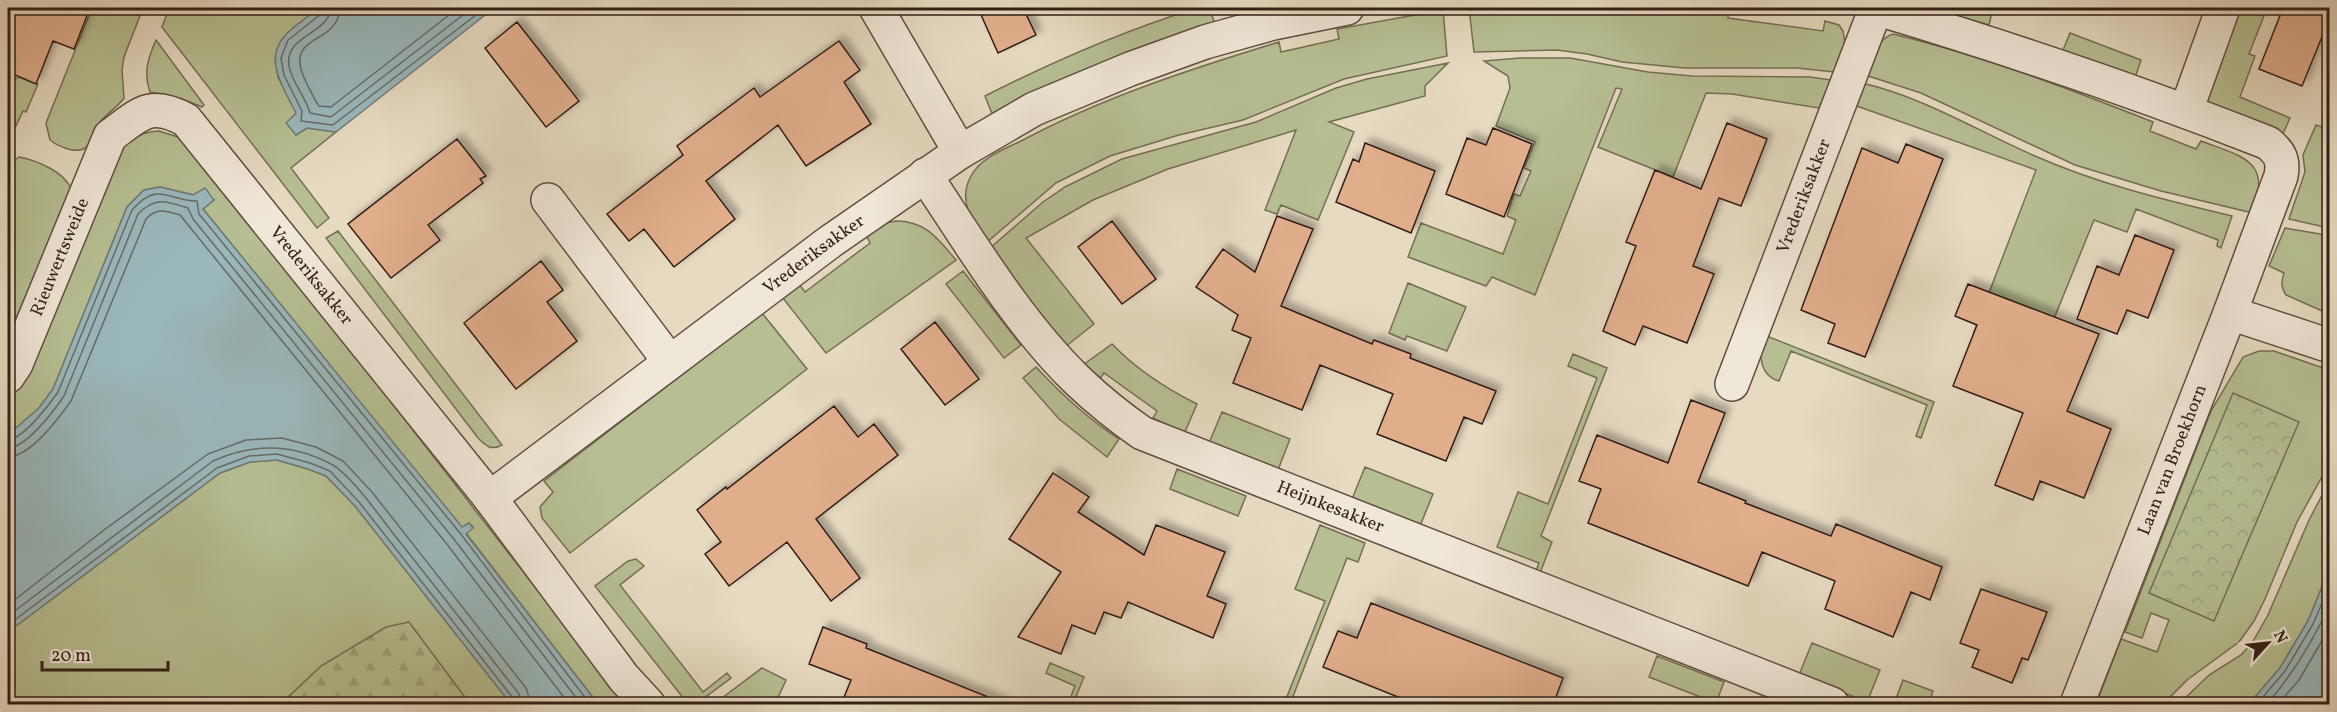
<svg xmlns="http://www.w3.org/2000/svg" width="2337" height="712" viewBox="0 0 2337 712" font-family="Vollkorn,serif">
  <style>
    .green { fill: #b6bf92; stroke: #746f54; stroke-width: 1.5 }
    .forest { fill: url(#forest-firs); stroke: #746f54; stroke-width: 1.5 }
    .park { fill: url(#park-crowns); stroke: #746f54; stroke-width: 1.5 }
    .water { fill: #9ab8bc; stroke: #717b79; stroke-width: 1.5 }
    .lines { fill: none; stroke-linecap: round; stroke-linejoin: round }
    .shore { stroke: #666c68; stroke-width: 1.5 }
    .building { fill: #e1ae8c; stroke: #331f15; stroke-width: 1.5; filter: url(#shadow) }
    .street-casing { stroke: #604e40; stroke-width: 36 }
    .street { stroke: #efe7d7; stroke-width: 33 }
    .labels { text-anchor: middle; dominant-baseline: central; stroke-width: 4.5; stroke-linejoin: round; paint-order: stroke }
    .street-label { font-size: 18px; fill: #331f15; stroke: #efe7d7 }
  </style>
  <defs>
    <pattern id="forest-firs" width="22" height="20" patternUnits="userSpaceOnUse" patternTransform="scale(1.5)"><rect width="22" height="20" fill="#b6bf92"/><path d="M5 1l3.5 6h-7zM16 11l3.5 6h-7z" fill="#9da47d"/></pattern>
    <pattern id="park-crowns" width="20" height="18" patternUnits="userSpaceOnUse" patternTransform="scale(1.5)"><rect width="20" height="18" fill="#b6bf92"/><path d="M2 6a3 3 0 1 1 6 0M12 15a3 3 0 1 1 6 0" fill="none" stroke="#9da47d"/></pattern>
    <filter id="shadow"><feDropShadow dx="5.5" dy="-5.5" stdDeviation="3" flood-color="#0004"/></filter>
  </defs>
  <rect width="100%" height="100%" fill="#e6dac1"/>
  <filter id="stains"><feTurbulence type="fractalNoise" baseFrequency=".00333" numOctaves="4"/><feColorMatrix values="0 0 0 0 .2 0 0 0 0 .09 0 0 0 0 .02 0 0 0 .5 -.17"/></filter>
  <radialGradient id="worn" r=".72"><stop offset=".6" stop-color="#630" stop-opacity="0"/><stop offset="1" stop-color="#630" stop-opacity=".3"/></radialGradient>
  <path class="green" d="M92 8H143L124 57 122 70 124 98C117 108 107 113 100 122 95 129 94 137 89 144 81 157 59 147 50 140L46 123Z
    M169 8H320L275 58 278 77 297 113 296 135 307 128 336 132 291 168 329 218 317 228 162 27Z
    M1197 8H1210L1215 25 993 116 985 96C1054 61 1123 31 1197 8Z
    M1469 8H1729L1728 18 1823 31 1825 21 1839 25 1843 31 1845 44 1834 72 1797 68H1685L1622 62 1587 54 1557 50 1474 52Z
    M1929 8H1993L1989 25Z
    M2239 8H2267L2249 54 2255 56 2240 97 2290 118 2282 136 2203 100Z
    M1443 10 1447 56 1344 79 1243 120 1179 135 1110 156 1056 183 986 243C973 222 957 201 971 176 981 157 1005 149 1023 140 1104 97 1191 69 1279 42L1281 52 1339 39 1337 29Z
    M2070 33 2141 60 2135 78 2063 50Z
    M1893 34C1983 56 2067 88 2153 122L2150 131 2196 149 2201 141C2243 157 2272 160 2253 213L2161 191 2075 165 1921 93 1865 75C1872 59 1875 40 1893 34Z
    M156 40 204 105 202 107 180 98 150 92C143 73 148 58 156 40Z
    M1520 58H1570L1648 72 1692 76 1810 77 1831 80 1819 108 1732 94 1706 93 1673 177 1598 147 1622 89 1616 88 1535 295 1492 277 1486 286 1408 257 1421 223 1503 254 1516 220 1507 216 1514 194 1520 196 1531 171 1524 168 1535 142 1496 126 1510 88 1508 76 1484 61Z
    M1448 63 1425 86V96L1329 122 1354 132 1318 220 1281 205 1277 214 1265 210 1296 130 1168 169 1093 200 1026 238 1094 324 1065 347 990 248 1043 202 1065 187 1122 159 1256 122 1336 88 1367 79Z
    M8 77 14 80 19 77 38 84 26 112 23 111 15 128 8 132Z
    M1862 83C1923 97 1978 131 2035 156 2098 184 2165 200 2232 216L2221 248 2217 246 2218 240 2136 209 2127 232 2094 220 2049 331 1974 332 2036 170 1854 105Z
    M2316 125 2329 129V228L2289 219 2305 172 2303 155Z
    M159 131 181 138 198 154 626 704H598L466 533 473 527 469 523 462 528 203 209 214 200 160 187 144 190 127 207 53 389 39 408 8 435V395L20 380 113 158C126 142 137 132 159 131Z
    M19 157C36 160 65 172 71 189L8 347V165Z
    M896 221C926 221 938 239 956 260L826 353 782 297 799 284 805 292 870 243 865 233 881 224Z
    M2285 228 2320 234 2329 238V314L2286 295C2281 287 2281 282 2284 273L2269 266Z
    M338 231 502 445C491 451 486 446 478 438L326 238Z
    M963 271 1021 345 1004 358 946 284Z
    M1408 283 1466 307 1447 351 1407 336 1405 340 1389 333Z
    M762 313 807 369 570 553 542 518 540 507 553 492 544 481Z
    M1764 335 1934 402 1921 438 1916 436 1927 405 1791 351 1779 381C1758 375 1759 352 1764 335Z
    M1112 344C1137 370 1165 388 1197 404L1184 434 1153 418 1157 411 1104 373 1099 380 1083 365Z
    M2259 351H2274L2329 370V464L2297 522 2265 599 2254 621 2239 642 2187 680 2163 704H2096L2121 639 2157 652 2169 620 2151 613 2142 638 2125 632 2211 411 2243 357Z
    M1573 354 1607 368 1541 536 1552 542 1540 573 1536 571 1539 563 1497 547 1518 492 1548 504 1597 378 1568 366Z
    M1036 367C1061 394 1088 419 1119 439L1107 457 1059 419 1023 378Z
    M1222 412 1290 439 1278 470 1209 443Z
    M277 460 308 469 326 476 355 506 511 704H470L408 622 322 666 281 704H8V632L220 473 250 462Z
    M1365 467 1433 494 1420 526 1352 499Z
    M1177 469 1246 496 1238 516 1170 489Z
    M2329 482V570L2308 621 2280 668 2249 704H2179L2209 675 2241 655 2252 643 2268 615 2309 520Z
    M1320 525 1365 543 1358 562 1347 558 1290 704H1284L1325 601 1295 589Z
    M636 559 644 566 620 585 703 692 727 673 731 678 696 704H688L595 586 628 561Z
    M1812 643 1880 670 1867 702 1799 675Z
    M1657 656 1724 682 1716 703 1649 677Z
    M1050 663 1084 677 1073 704H1068L1075 686 1046 673Z
    M762 668 786 680 775 704H714Z
    M1903 680 1933 691 1929 704H1894Z"/>
  <path class="forest" d="M409 622 470 704H281L321 666 386 627Z"/>
  <path class="park" d="M2233 393 2299 422 2214 621 2149 593Z"/>
  <path class="water" d="M320 8H494L336 132 307 128 296 135 286 123 296 113C285 91 264 61 283 38 292 26 308 17 320 8Z
    M160 187 193 195 205 188 214 200 203 209 462 527 469 523 473 528 466 534 598 704H511L355 506 326 476 308 469 277 460 250 462 220 473 8 632V435L39 408 53 389 127 207 144 190Z
    M2329 570V704H2249L2280 668 2308 621Z"/>
  <g class="lines">
    <path class="shore" d="M323 8 321 14 288 40 281 58 284 75 302 111 301 121 333 125 485 8
      M331 8C329 34 284 35 289 66 292 83 306 97 310 113L331 117 472 8
      M340 8C338 47 281 32 306 82 310 90 314 99 319 106L331 107 458 8
      M8 440C24 438 49 405 58 392L132 210C159 180 167 201 197 201L199 214 460 533 590 704
      M8 448C27 447 53 412 64 396L138 214C155 196 167 201 188 208L193 219 453 538 581 704
      M8 457C31 456 58 419 71 401L146 219C157 207 166 211 180 215L446 543 569 704
      M8 605 104 530 208 454 246 440 282 438 316 447 343 461 372 492 526 688 531 704
      M8 616 213 461C253 443 292 443 331 464 349 473 379 515 392 532 435 586 477 640 519 694L522 704
      M8 625 217 468 249 456 277 454 310 463 330 471 359 502 513 698 515 704
      M2257 704 2285 671 2313 624 2330 585
      M2267 704C2293 674 2313 641 2330 604
      M2278 704 2299 680 2330 627"/>
  </g>
  <path class="building" d="M8 8H90L74 49 53 41 36 84 8 72Z
    M978 8H1023L1036 35 998 53Z
    M2283 8H2307L2330 17 2302 86 2259 69Z
    M517 22 579 101 546 127 485 48Z
    M839 41 860 70 844 82 871 124 806 166 778 125 706 181 735 219 674 267 644 229 629 241 607 214 683 155 677 146 754 88 760 97Z
    M1727 123 1767 139 1741 206 1719 198 1693 266 1714 274 1687 343 1643 326 1635 345 1603 331 1636 246 1626 242 1655 170 1701 189Z
    M1493 128 1532 144 1504 217 1446 194 1467 138 1486 145Z
    M457 139 486 176 480 179 483 183 428 225 440 240 391 278 348 224Z
    M1365 143 1435 171 1411 233 1336 202 1353 159 1359 162Z
    M1906 144 1943 159 1865 357 1828 343 1835 324 1801 310 1862 148 1898 163Z
    M1277 216 1313 229 1281 306 1372 344 1374 340 1411 354 1410 358 1496 391 1482 424 1464 417 1446 461 1377 434 1393 394 1320 365 1302 410 1233 383 1251 338 1232 330 1238 315 1196 287 1223 249 1255 272Z
    M1112 221 1156 279 1122 304 1078 247Z
    M2135 235 2174 250 2148 318 2127 310 2117 334 2077 319 2097 266 2119 275Z
    M541 261 563 290 547 302 577 341 516 389 464 323Z
    M1968 284 2099 334 2067 411 2111 429 2084 498 2040 481 2033 500 1995 485 2023 413 1953 386 1977 325 1955 316Z
    M935 322 979 379 945 405 901 349Z
    M1691 400 1725 413 1698 482 1746 501 1745 503 1831 536 1836 524 1942 567 1930 600 1911 592 1893 637 1825 609 1835 581 1762 552 1748 586 1588 523 1601 489 1579 481 1597 435 1668 463Z
    M834 406 858 437 874 424 898 455 816 519 860 578 831 601 787 542 729 586 705 554 721 542 697 510 726 487 727 489Z
    M1053 473 1089 497 1078 512 1144 555 1156 525 1225 552 1207 596 1226 604 1213 638 1128 602 1121 618 1104 612 1095 634 1072 625 1061 654 1018 637 1061 572 1009 539Z
    M1981 589 2047 612 2028 660 2022 658 2012 683 1972 667 1979 650 1960 643Z
    M1371 603 1563 678 1553 705H1418L1323 667 1338 631 1357 638Z
    M823 627 867 644 866 648 1003 703V705H841L851 680 809 664Z"/>
  <g class="lines">
    <defs>
      <g id="street">
        <path d="M876 8 960 152"/>
        <path d="M1875 8C2008 48 2139 92 2268 143 2280 153 2284 160 2281 176L2230 313"/>
        <path d="M2186 111 2223 8"/>
        <path id="s1" d="M925 175C971 244 1018 323 1078 381 1098 400 1119 417 1142 433L1832 704"/>
        <path d="M548 200 670 362"/>
        <path id="s2" d="M8 376 16 364 110 136C140 114 150 100 186 120L490 498 624 678 648 704"/>
        <path id="s3" d="M1732 384 1876 8"/>
        <path id="s4" d="M490 498 831 241 960 152 1034 109 1130 69 1205 42 1273 23 1347 8"/>
        <path id="s5" d="M2077 704 2230 313 2330 346"/>
      </g>
    </defs>
    <use href="#street" class="street-casing"/>
    <use href="#street" class="street"/>
  </g>
  <g class="labels">
    <g class="street-label">
      <text stroke="none"><textPath href="#s3" startOffset="201">Vrederiksakker</textPath></text>
      <text stroke="none"><textPath href="#s4" startOffset="405">Vrederiksakker</textPath></text>
      <text stroke="none"><textPath href="#s2" startOffset="130">Rieuwertsweide</textPath></text>
      <text stroke="none"><textPath href="#s2" startOffset="546">Vrederiksakker</textPath></text>
      <text stroke="none"><textPath href="#s5" startOffset="262">Laan van Broekhorn</textPath></text>
      <text stroke="none"><textPath href="#s1" startOffset="542">Heijnkesakker</textPath></text>
    </g>
  </g>
  <rect width="2337" height="712" fill="none" stroke="#e6dac1" stroke-width="30"/>
  <rect x="9" y="9" width="2319" height="694" fill="none" stroke="#331f15" stroke-width="3"/>
  <rect x="15" y="15" width="2307" height="682" fill="none" stroke="#331f15" stroke-width="1.5"/>
  <g transform="translate(2268 643) rotate(63)" stroke="#efe7d7" stroke-width="4.5" paint-order="stroke">
  <path d="M0-4.5L10 22L0 15L-10 22Z" fill="#331f15"/>
  <text y="-9" font-size="16" font-weight="bold" text-anchor="middle" fill="#331f15">N</text>
  </g>
  <path d="M42 661v9h126v-9" fill="none" stroke="#331f15" stroke-width="3"/>
  <text x="51" y="661" font-size="18" fill="#331f15" stroke="#efe7d7" stroke-width="4.5" paint-order="stroke">20 m</text>
  <rect width="100%" height="100%" filter="url(#stains)"/>
  <rect width="100%" height="100%" fill="url(#worn)"/>
</svg>
